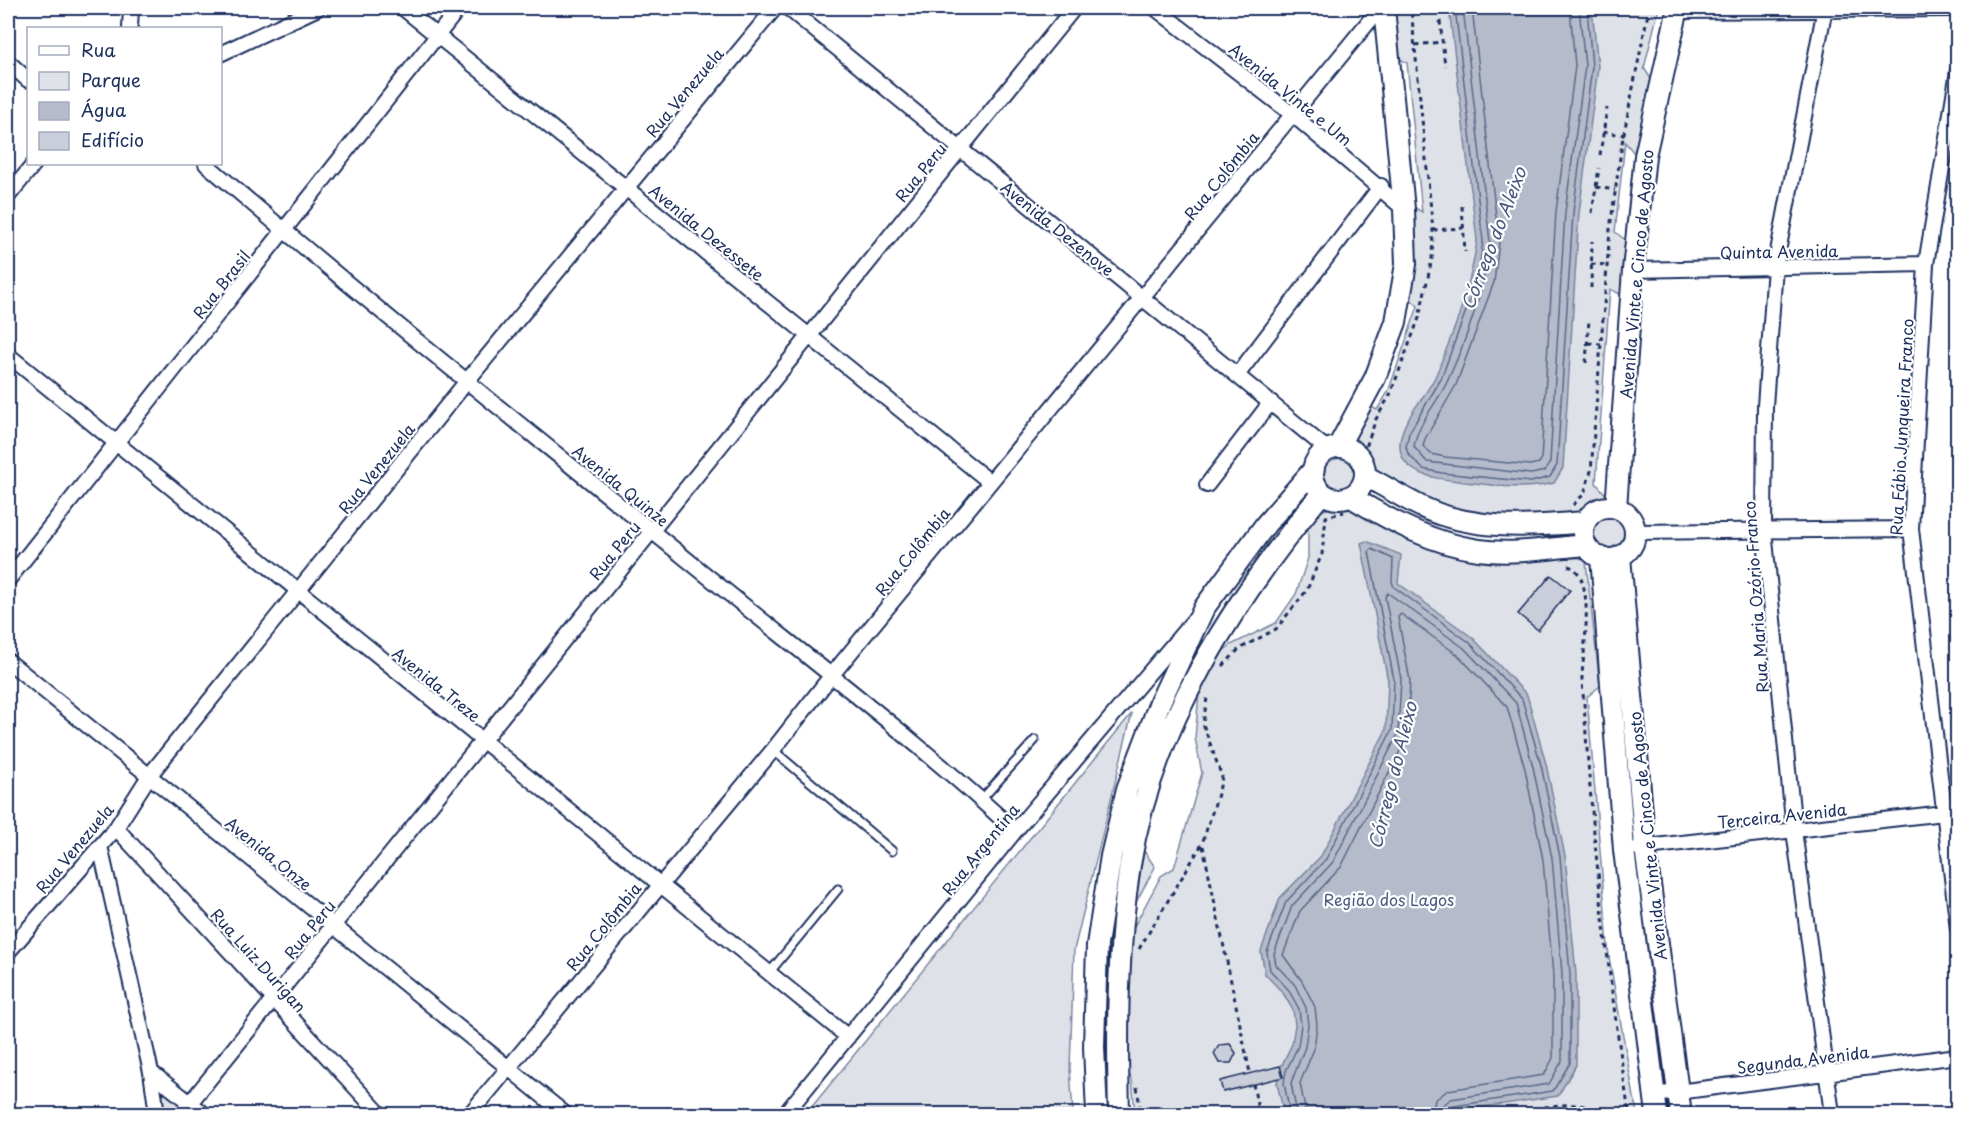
<svg xmlns="http://www.w3.org/2000/svg" width="1965" height="1122" viewBox="0 0 1965 1122" font-family="'Playpen Sans',sans-serif">
  <style>
    .green { fill: #dee1e7; stroke: #7c88a2; stroke-width: 1.5 }
    .water { fill: #b5bbca; stroke: #77839f; stroke-width: 1.5 }
    .lines { fill: none; stroke-linecap: round; stroke-linejoin: round }
    .shore { stroke: #596789; stroke-width: 1.5 }
    .building { fill: #caceda; stroke: #1b2f5e; stroke-width: 1.5 }
    .lane-casing { stroke: #1b2f5e; stroke-width: 11 }
    .street-casing { stroke: #1b2f5e; stroke-width: 18 }
    .secondary-casing { stroke: #1b2f5e; stroke-width: 24 }
    .path { stroke: #1b2f5e; stroke-width: 3; stroke-dasharray: 4.5 4.5; stroke-linecap: butt }
    .lane { stroke: #fff; stroke-width: 7 }
    .street { stroke: #fff; stroke-width: 14 }
    .secondary { stroke: #fff; stroke-width: 20 }
    .labels { text-anchor: middle; dominant-baseline: central; stroke-width: 4.5; stroke-linejoin: round; paint-order: stroke }
    .street-label { font-size: 16px; fill: #1b2f5e; stroke: #fff }
    .park-label { font-size: 16px; fill: #4c5c80; stroke: #fff }
    .water-label { font-size: 18px; font-style: italic; fill: #49597e; stroke: #fff }
  </style>
  <rect width="100%" height="100%" fill="#fff"/>
  <filter id="ink" filterUnits="userSpaceOnUse"><feTurbulence type="fractalNoise" baseFrequency=".0167" numOctaves="2"/><feDisplacementMap in="SourceGraphic" scale="12" xChannelSelector="R" yChannelSelector="G"/><feConvolveMatrix kernelMatrix="1 2 1 2 8 2 1 2 1" color-interpolation-filters="sRGB"/></filter>
  <g filter="url(#ink)">
    <path class="green" d="M1389 8H1659L1644 68 1653 82 1634 153 1625 142 1615 232 1627 241 1624 296 1610 289 1596 483 1607 496 1606 501C1595 502 1587 510 1576 512 1511 521 1455 516 1397 484 1389 479 1376 474 1369 467 1360 458 1359 447 1347 439L1366 404 1377 410 1388 392 1418 306 1406 295 1409 204 1422 212 1407 63 1395 56Z
      M1320 473a19 19 0 1 1 38 0a19 19 0 1 1-38 0Z
      M1335 506 1352 509 1384 526 1496 557 1581 558 1586 562 1600 686 1587 697 1609 957 1637 1114H1135L1132 1080 1124 1064 1130 934 1161 876 1174 868 1202 773 1195 738 1200 682 1216 656 1231 645 1276 623 1296 594 1308 558V526L1318 512Z
      M1591 534a18 18 0 1 1 36 0a18 18 0 1 1-36 0Z
      M1132 713 1074 950 1070 1068 1073 1114H806Z
      M1144 851 1155 867 1134 906Z
      M160 1087 181 1105 172 1114H163Z"/>
    <path class="water" d="M1449 8H1592L1598 67 1579 213 1563 468 1554 483C1522 491 1491 485 1458 481 1438 479 1402 475 1400 448 1398 422 1426 398 1436 375 1454 332 1471 286 1477 240Z
      M1366 541 1401 555 1398 583 1473 638 1527 695 1546 764 1565 856 1576 974V1065L1558 1096 1435 1114H1284L1277 1083 1280 1069 1292 1044 1295 1025 1293 1010 1283 993 1265 974 1261 951 1280 898 1321 856 1386 730 1388 681 1361 543Z"/>
    <g class="lines">
      <path class="shore" d="M1455 8 1483 241 1478 278 1441 379 1409 433 1406 447 1408 454 1423 469 1442 473 1531 482 1550 477 1557 465 1573 213 1592 67 1587 8
        M1463 8 1490 242C1484 289 1467 339 1447 382 1437 404 1417 423 1414 447L1427 462 1531 474 1545 471 1550 462 1565 212 1585 66 1579 8
        M1472 8 1499 243 1494 282 1456 385 1425 439 1423 446 1431 454 1445 457 1530 465 1539 463 1541 460 1556 212 1575 66 1570 8
        M1290 1114 1284 1083 1286 1071 1298 1046 1301 1025 1299 1009 1288 989 1270 970 1267 952 1286 902 1326 859 1392 730 1394 680 1369 552 1372 549 1393 559 1392 582 1394 587 1469 642 1522 699 1541 765 1560 857 1570 974V1063L1553 1091 1454 1106 1449 1109 1448 1114
        M1297 1114 1291 1083 1305 1047 1308 1025 1306 1008 1295 985 1276 965 1274 954 1292 906 1333 862 1398 734 1401 679 1385 597 1388 593 1464 648 1516 703 1533 767 1552 858 1562 974V1061L1549 1084 1451 1099 1443 1105 1441 1114
        M1306 1114 1300 1083 1314 1049 1317 1025 1315 1007 1302 981 1283 955 1300 911 1341 867 1407 737 1410 681 1398 617 1401 614 1458 655 1507 707 1525 769 1543 860 1553 975V1058L1544 1075 1448 1090 1435 1100 1432 1114"/>
    </g>
    <path class="building" d="M1551 575 1570 590 1538 630 1518 614Z
      M1230 1044 1236 1053 1231 1063H1219L1214 1054 1219 1045Z
      M1280 1066 1283 1077 1223 1092 1220 1081Z"/>
    <g class="lines">
      <defs>
        <path id="lane" d="M773 750 892 851
          M981 800 1035 740
          M769 973 838 889"/>
        <path id="street" d="M403 8 990 482
          M788 8 1328 450
          M1155 8 1292 114 1404 209
          M1825 8 1775 267 1765 406 1764 530 1794 830 1832 1114
          M1677 11 1958 9
          M130 28 131 8
          M220 54 318 8
          M8 62 28 80
          M1958 71 1926 264 1911 529 1958 929
          M206 164C376 310 552 450 727 592 824 670 924 747 1015 831
          M8 196 34 164
          M1633 270 1926 264
          M8 355 848 1037
          M1238 374 1381 186
          M1207 485 1271 402
          M1635 532 1911 529
          M8 580 459 8
          M8 661 565 1114
          M116 828 380 1114
          M100 846 151 1072 157 1114
          M1638 848 1944 813
          M8 952 116 828 149 776 467 381 775 8
          M151 1072 204 1114
          M1654 1095 1958 1056
          M181 1114 1074 8
          M470 1114 773 750 831 676 1380 8
          M785 1114 1015 831 1193 621"/>
        <path id="secondary" d="M1313 473a26 26 0 1 1 52 0a26 26 0 1 1-52 0Z
          M1338 447 1375 378 1396 322 1406 264 1404 209 1384 8
          M1365 476C1385 486 1403 498 1422 507 1472 531 1531 527 1585 522
          M1351 497C1391 521 1433 544 1479 550 1514 555 1551 548 1586 545
          M1583 533a26 26 0 1 1 52 0a26 26 0 1 1-52 0Z
          M1616 508 1633 270 1645 156 1678 8
          M1620 556 1645 847 1681 1114
          M1601 557 1624 850 1657 1114
          M1097 1114 1094 1047 1097 945 1111 856 1127 789 1160 702 1204 608 1266 524 1314 469
          M1119 1114C1117 1031 1117 948 1130 865 1152 726 1234 600 1322 493"/>
      </defs>
      <use href="#lane" class="lane-casing"/>
      <use href="#street" class="street-casing"/>
      <use href="#secondary" class="secondary-casing"/>
      <path class="path" d="M1440 21 1445 66
        M1415 45 1442 42
        M1603 132 1624 135
        M1600 155 1607 108
        M1596 187 1615 190
        M1462 206 1465 252
        M1592 213 1599 168
        M1433 230 1463 228
        M1591 264 1607 265
        M1591 288 1592 241
        M1588 343 1601 344
        M1586 363 1589 319
        M1373 462 1366 447 1376 419 1390 395 1419 318 1432 259 1433 230 1411 8
        M1573 505 1584 494 1591 471 1610 229 1622 143 1649 8
        M1568 566C1597 573 1583 653 1582 676 1582 685 1583 694 1584 703 1592 841 1609 978 1629 1114
        M1223 666 1239 649 1276 629 1307 590 1322 554 1326 517 1344 512
        M1203 846 1250 1073
        M1139 949 1202 844 1219 791 1222 777 1203 724 1207 698
        M1253 1084 1259 1114
        M1137 1087 1141 1114
        M1509 1114C1541 1109 1575 1096 1604 1114"/>
      <use href="#lane" class="lane"/>
      <use href="#street" class="street"/>
      <use href="#secondary" class="secondary"/>
    </g>
  </g>
  <g class="labels">
    <g class="street-label">
      <text transform="translate(684 92) rotate(-50)">Rua Venezuela</text>
      <text transform="translate(1291 94) rotate(39)">Avenida Vinte e Um</text>
      <text transform="translate(920 172) rotate(-51)">Rua Peru</text>
      <text transform="translate(1221 175) rotate(-51)">Rua Colômbia</text>
      <text transform="translate(1058 228) rotate(39)">Avenida Dezenove</text>
      <text transform="translate(707 232) rotate(39)">Avenida Dezessete</text>
      <text transform="translate(1779 251) rotate(-1)">Quinta Avenida</text>
      <text transform="translate(1636 274) rotate(-85)">Avenida Vinte e Cinco de Agosto</text>
      <text transform="translate(221 284) rotate(-52)">Rua Brasil</text>
      <text transform="translate(1901 427) rotate(-87)">Rua Fábio Junqueira Franco</text>
      <text transform="translate(376 468) rotate(-51)">Rua Venezuela</text>
      <text transform="translate(621 485) rotate(39)">Avenida Quinze</text>
      <text transform="translate(614 550) rotate(-51)">Rua Peru</text>
      <text transform="translate(912 551) rotate(-51)">Rua Colômbia</text>
      <text transform="translate(1755 597) rotate(-94)">Rua Maria Ozório Franco</text>
      <text transform="translate(437 684) rotate(39)">Avenida Treze</text>
      <text transform="translate(1782 815) rotate(-6)">Terceira Avenida</text>
      <text transform="translate(1647 836) rotate(-96)">Avenida Vinte e Cinco de Agosto</text>
      <text transform="translate(74 848) rotate(-50)">Rua Venezuela</text>
      <text transform="translate(980 849) rotate(-51)">Rua Argentina</text>
      <text transform="translate(269 853) rotate(39)">Avenida Onze</text>
      <text transform="translate(603 926) rotate(-51)">Rua Colômbia</text>
      <text transform="translate(309 929) rotate(-51)">Rua Peru</text>
      <text transform="translate(259 960) rotate(48)">Rua Luiz Durigan</text>
      <text transform="translate(1803 1059) rotate(-7)">Segunda Avenida</text>
    </g>
    <g class="park-label">
      <text x="1389" y="899">Região dos Lagos</text>
    </g>
    <g class="water-label">
      <text transform="translate(1493 238) rotate(-69)">Córrego do Aleixo</text>
      <text transform="translate(1392 775) rotate(-76)">Córrego do Aleixo</text>
    </g>
  </g>
  <rect width="1965" height="1122" fill="none" stroke="#fff" stroke-width="30"/>
  <rect x="15" y="15" width="1935" height="1092" fill="none" stroke="#1b2f5e" stroke-width="2" filter="url(#ink)"/>
  <rect x="27" y="27" width="195" height="138" fill="#ffffff" stroke="#a4acbf" stroke-width="1.5"/>
  <rect x="39" y="46" width="30" height="9" fill="#ffffff" stroke="#a4acbf" stroke-width="1.5"/>
  <text x="81" y="57" font-size="18" fill="#1b2f5e">Rua</text>
  <rect x="39" y="72" width="30" height="18" fill="#dee1e7" stroke="#a4acbf" stroke-width="1.5"/>
  <text x="81" y="87" font-size="18" fill="#1b2f5e">Parque</text>
  <rect x="39" y="102" width="30" height="18" fill="#b5bbca" stroke="#a4acbf" stroke-width="1.5"/>
  <text x="81" y="117" font-size="18" fill="#1b2f5e">Água</text>
  <rect x="39" y="132" width="30" height="18" fill="#caceda" stroke="#a4acbf" stroke-width="1.5"/>
  <text x="81" y="147" font-size="18" fill="#1b2f5e">Edifício</text>
</svg>
